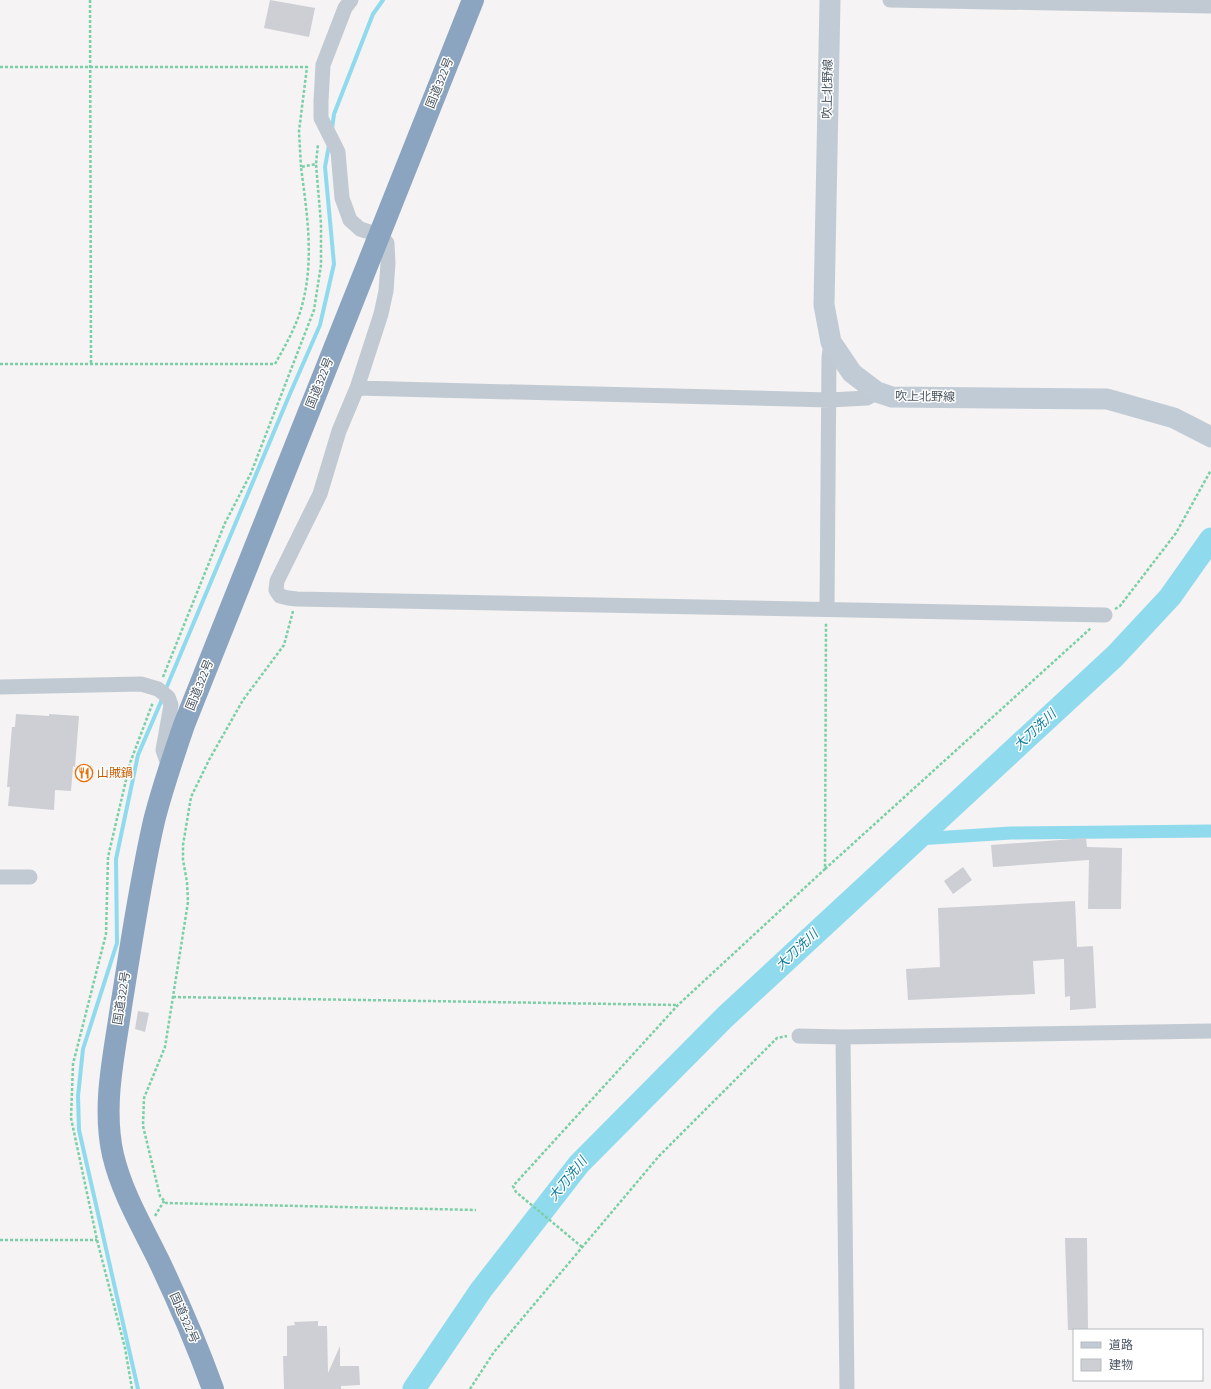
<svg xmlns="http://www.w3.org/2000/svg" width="1211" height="1389" viewBox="0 0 1211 1389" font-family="'Source Sans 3','Noto Sans JP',sans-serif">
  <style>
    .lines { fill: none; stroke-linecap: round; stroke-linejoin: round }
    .stream { stroke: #90daee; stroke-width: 4 }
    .canal { stroke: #90daee; stroke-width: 13 }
    .river { stroke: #90daee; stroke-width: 23 }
    .building { fill: #cdcfd5 }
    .path { stroke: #7ad0a6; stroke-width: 2.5; stroke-dasharray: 3 2; stroke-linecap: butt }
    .street { stroke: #c1cad2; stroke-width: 15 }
    .secondary { stroke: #c1cbd6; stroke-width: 21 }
    .highway { stroke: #8ba5c1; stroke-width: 22 }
    .labels { text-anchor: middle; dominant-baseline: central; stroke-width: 3; stroke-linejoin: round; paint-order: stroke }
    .street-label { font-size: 12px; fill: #4a5661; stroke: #fff }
    .food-label { font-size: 12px; fill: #c56008; stroke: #fff; text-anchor: start }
    .water-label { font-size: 13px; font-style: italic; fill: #0c7c9b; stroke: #fff }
  </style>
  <rect width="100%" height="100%" fill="#f5f3f3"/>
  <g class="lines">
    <path class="stream" d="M332 129 334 114 373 14 383 0
      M165 691 289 396 320 325 334 264 325 167 329 145
      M138 1389 79 1130 78 1096 83 1049 117 943 116 859 138 755 163 697"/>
    <path class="canal" d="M917 839 1011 833 1211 831"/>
    <path class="river" d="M414 1389 481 1290 579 1164 725 1017 1115 656 1170 597 1211 539"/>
  </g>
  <path class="building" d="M270 0 315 8 309 37 264 28Z
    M16 714 49 716V714L79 716 75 767 73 766 71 791 55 790 54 810 8 806 10 787H7L12 727H15Z
    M1086 838 1087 847 1122 848 1121 909H1088L1089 860 993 867 991 845Z
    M963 867 972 880 953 894 944 881Z
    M1075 901 1077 947 1093 946 1096 1008 1070 1010V996L1065 997 1064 959 1033 961 1035 994 908 1000 906 969 940 967 938 908Z
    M138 1011 149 1013 145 1032 135 1029Z
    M1065 1238H1087L1088 1330H1068Z
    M318 1321V1326H327L328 1373 340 1346V1366H359L360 1385 341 1386V1389H284L283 1356H287V1326L295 1325 294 1322Z"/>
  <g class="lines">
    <path class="path" d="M90 0 91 363
      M0 67H307L299 131 301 167
      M0 364H275C285 346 295 329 301 309 315 262 307 214 301 167L316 164 318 144
      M1115 609 1120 606 1176 533 1211 470
      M293 611 284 645 243 700 209 760 191 797 183 845V860L187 882 188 902 165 1047 144 1098 143 1126 160 1196 166 1203 476 1210
      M163 677 225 523 251 473 314 310 321 265V224L316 164
      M825 869 1091 628
      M173 997 678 1005
      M155 1216 164 1201
      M0 1240H97
      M582 1247 516 1192 513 1186 678 1005 825 869 826 623
      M132 1389 125 1348 97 1240 71 1118 73 1064 106 934 108 857 130 763 153 702
      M470 1389 494 1352 659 1156 777 1038 787 1036"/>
    <path class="street" d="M351 0 345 8 323 65 321 101V118L338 152 342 198 350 220 360 229 379 235 387 243 388 263 386 291 381 314 357 388 339 431 320 494 277 581 276 590 280 596 288 598 297 599 1105 615
      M890 0 1211 6
      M357 388 830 400 867 398 877 392
      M827 608 829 358 831 342
      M0 687 141 684 158 689 168 697 171 705 163 750 169 767
      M0 877H30
      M799 1036 843 1037 1211 1031
      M843 1037 847 1389"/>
    <path class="secondary" d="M830 0 824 305 831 342 852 373 877 392 892 397 1107 399 1174 418 1211 437"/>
    <path class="highway" d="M213 1389C197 1345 179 1303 159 1261 142 1226 122 1193 113 1155 102 1106 114 1056 121 1007 131 945 140 882 154 821 162 789 173 757 184 725L473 0"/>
  </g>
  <defs>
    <symbol id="restaurant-ring" viewBox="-11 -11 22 22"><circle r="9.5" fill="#fff" stroke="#e8710a" stroke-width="1.5"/><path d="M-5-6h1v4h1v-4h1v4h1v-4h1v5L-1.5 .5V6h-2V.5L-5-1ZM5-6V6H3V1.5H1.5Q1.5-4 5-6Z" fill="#e8710a"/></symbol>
  </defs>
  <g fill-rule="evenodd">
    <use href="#restaurant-ring" x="74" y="763" width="20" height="20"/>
  </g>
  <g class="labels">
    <g class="street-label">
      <text transform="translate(440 83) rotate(-68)">国道322号</text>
      <text transform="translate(828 89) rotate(-89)">吹上北野線</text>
      <text transform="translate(320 383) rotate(-68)">国道322号</text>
      <text transform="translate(925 397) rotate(1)">吹上北野線</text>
      <text transform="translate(200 685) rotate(-68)">国道322号</text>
      <text transform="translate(122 998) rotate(-81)">国道322号</text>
      <text transform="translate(184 1318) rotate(66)">国道322号</text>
    </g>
    <g class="food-label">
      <text x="97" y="773">山賊鍋</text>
    </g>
    <g class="water-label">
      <text transform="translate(1035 730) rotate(-43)">大刀洗川</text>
      <text transform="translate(797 950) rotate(-43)">大刀洗川</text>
      <text transform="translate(568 1179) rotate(-51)">大刀洗川</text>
    </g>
  </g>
  <rect x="1073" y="1329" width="130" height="52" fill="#ffffff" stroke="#b7bbc0"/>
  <rect x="1081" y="1342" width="20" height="6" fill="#c1cbd6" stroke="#b7bbc0"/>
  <text x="1109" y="1349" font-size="12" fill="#4a5661">道路</text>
  <rect x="1081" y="1359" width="20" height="12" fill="#cdcfd5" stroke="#b7bbc0"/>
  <text x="1109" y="1369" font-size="12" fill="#4a5661">建物</text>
</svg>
